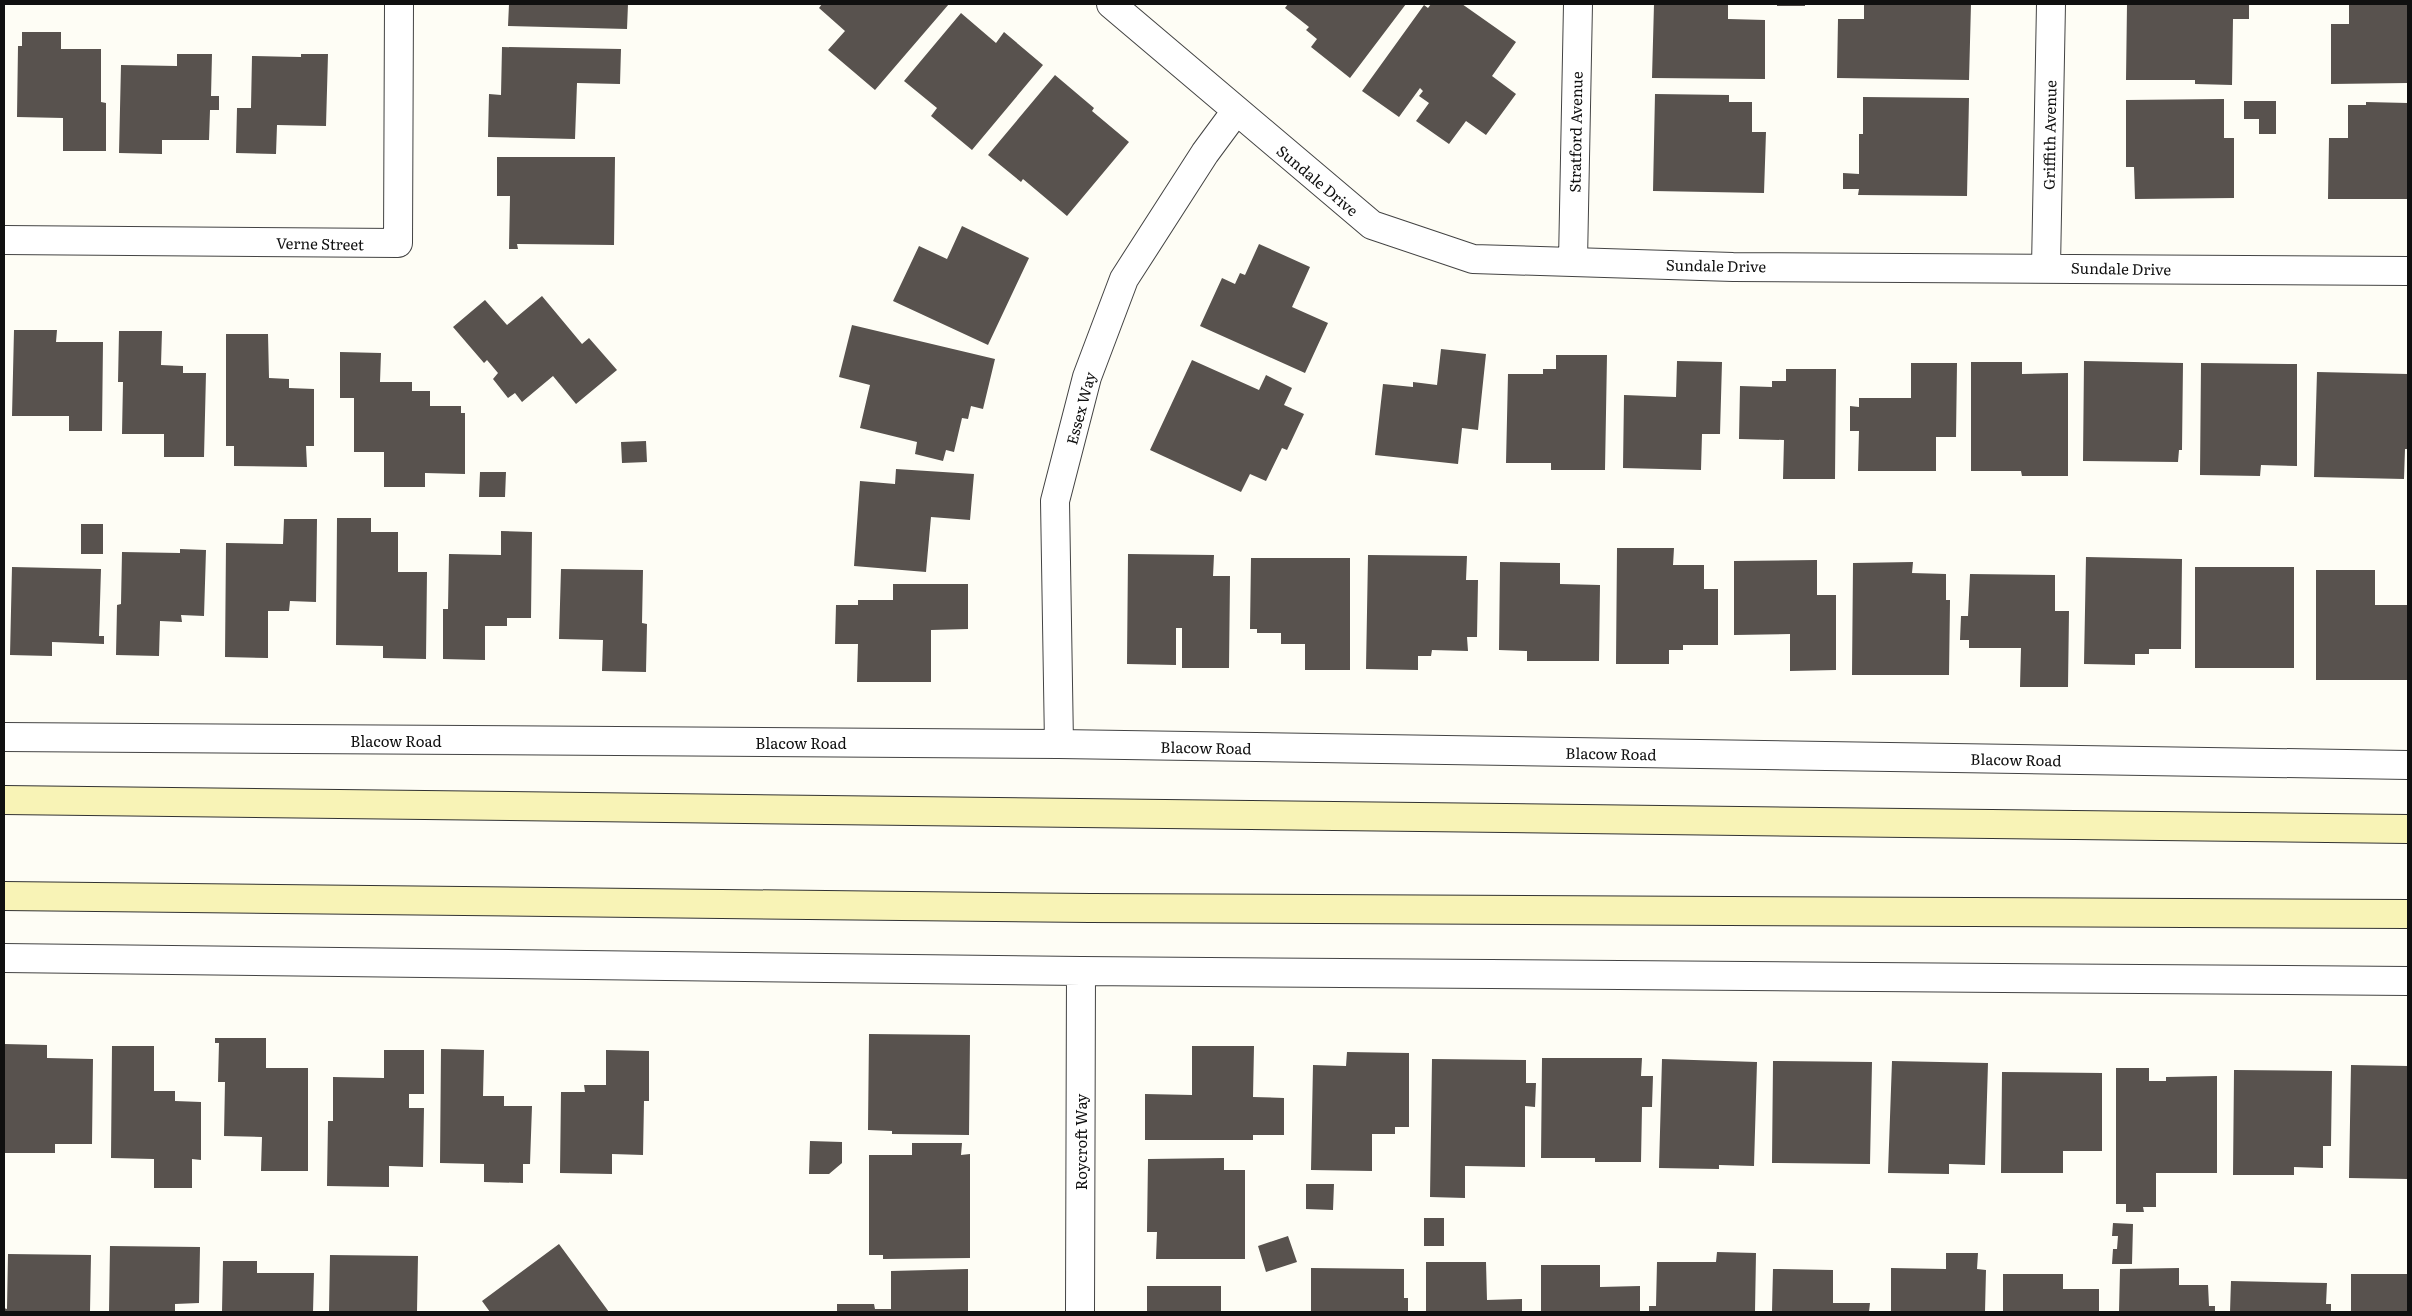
<svg xmlns="http://www.w3.org/2000/svg" width="2412" height="1316" viewBox="0 0 2412 1316" font-family="Literata,serif">
  <style>
    .building { fill: #58524e }
    .lines { fill: none; stroke-linecap: round; stroke-linejoin: round }
    .street-casing { stroke: #434343; stroke-width: 30 }
    .secondary-casing { stroke: #323232; stroke-width: 30 }
    .street { stroke: #fff; stroke-width: 28 }
    .secondary { stroke: #f8f3b6; stroke-width: 28 }
    .labels { text-anchor: middle; dominant-baseline: central; stroke-width: 5; stroke-linejoin: round; paint-order: stroke }
    .street-label { font-size: 15px; fill: #101010; stroke: #fff }
  </style>
  <rect width="100%" height="100%" fill="#fefdf5"/>
  <path class="building" d="M509 4H628L627 29 508 26Z
    M822 4H949L875 90 828 50 845 31 819 8Z
    M1288 4H1406L1350 78 1311 47 1317 39 1306 30 1309 27 1285 8Z
    M1431 4H1462L1516 42 1492 76 1516 94 1486 135 1466 121 1449 144 1416 121 1429 103 1419 96 1423 91 1420 88 1399 117 1362 91 1424 5 1428 8Z
    M1654 4H1728V19L1765 20V79L1652 78Z
    M1777 4H1805V6H1777Z
    M1864 4H1971L1969 80 1837 78 1838 19H1864Z
    M2127 4H2249V19H2233L2232 85 2195 84V80H2126Z
    M2349 4H2408V83L2331 84V24H2349Z
    M961 13 996 43 1004 32 1043 65 972 150 931 116 937 108 904 81Z
    M22 32H61V49H101V102L106 103V151H63V118L17 117 18 46H22Z
    M502 47 621 49 620 84 577 83 575 139 488 137 489 94 501 95Z
    M177 54H212L211 96H219V110H210L209 140H162V154L119 153 121 65 177 66Z
    M301 54H328L326 126 277 125 276 154 236 153 237 108H251L252 56 301 57Z
    M1055 75 1094 108 1092 111 1129 142 1067 216 1023 179 1021 182 988 155Z
    M1655 94 1729 95V102H1752V132H1766L1764 193 1653 191Z
    M1863 97 1969 98 1967 196 1858 195 1859 189H1843V173L1859 174V134H1863Z
    M2224 99V138H2234V198L2135 199 2134 167H2126V100Z
    M2244 101H2276V134H2259V119H2244Z
    M2366 102 2408 103V199H2328L2329 138H2348V105H2366Z
    M497 157H615L614 245 517 244 518 249H509L510 196H497Z
    M962 226 1029 258 988 345 893 301 919 246 947 259Z
    M1259 244 1310 267 1292 307 1328 323 1305 373 1200 326 1222 278 1235 284 1240 273 1245 275Z
    M542 296 582 344 589 338 617 370 576 404 553 376 522 402 515 393 508 398 493 379 498 373 487 360 484 363 453 327 485 300 507 325Z
    M852 325 995 359 983 409 971 406 968 419 962 418 954 452 946 450 943 461 915 454 917 442 860 428 870 385 839 377Z
    M14 330H57L56 342H103L102 431H69V416H12Z
    M119 331H162L161 365 183 366V373H206L204 457H164V434H122L123 382H118Z
    M226 334H268L269 378 289 379V388L314 389V446H306L307 467 234 466V446H226Z
    M1441 349 1486 354 1478 430 1462 428 1458 464 1375 455 1383 384 1413 387V382L1437 385Z
    M340 352 381 353 380 382H412V391H430V406H461V413H465V474L425 473V487H384V452H354V398H340Z
    M1556 355H1607L1605 470H1551V463H1506L1508 374H1543V369H1556Z
    M1192 360 1259 390 1266 375 1292 388 1284 405 1304 414 1287 450 1282 448 1266 481 1250 474 1241 492 1150 450Z
    M1677 361 1722 362 1720 434H1702L1701 470 1623 468 1624 395 1676 397Z
    M2084 361 2183 363 2182 450H2179L2178 462 2083 461Z
    M1971 362H2022V374L2068 373V476H2022L2021 471H1971Z
    M1911 363H1957L1956 437H1936V471H1858L1859 431H1850V406L1859 407V398H1911Z
    M2201 363 2297 364V466L2261 465 2260 476 2200 475Z
    M1786 369H1836L1835 479H1783L1784 440 1739 439 1740 386 1772 387V381H1786Z
    M2317 372 2408 374V449H2405L2404 479 2314 477Z
    M646 441 647 462 622 463 621 442Z
    M896 469 974 474 970 520 931 517 926 572 854 566 860 481 895 484Z
    M480 472H506L505 497H479Z
    M337 518H371V532H398V572H427L426 659 383 658V646L336 645Z
    M284 519H317L316 602 290 601 289 611H268V658L225 657 226 543 283 544Z
    M81 524H103V554H81Z
    M501 531 532 532 531 618H507V626H485V660L443 659V609H448L449 554 501 555Z
    M1617 548H1674L1673 565H1704V589H1718V645H1683V650H1669V664H1616Z
    M180 549 206 550 204 616 181 615 182 622 160 621 159 656 116 655 117 605 121 604 122 552 180 553Z
    M1128 554 1214 555 1213 576H1230L1229 668H1182V628H1176V665L1127 664Z
    M1368 555 1467 556 1466 580H1478L1477 637H1467L1468 651 1432 650 1431 656H1418V670L1366 669Z
    M2086 557 2182 559 2181 649H2149V654H2135V665L2084 664Z
    M1251 558H1350V670H1305V644H1281V633H1257V629H1250Z
    M1817 560V595H1836V670L1790 671V634L1734 635V561Z
    M1500 562 1560 563V584L1600 585 1599 661H1527V651L1499 650Z
    M1913 562 1912 573 1946 574V600H1950L1949 675H1852L1853 563Z
    M12 567 101 569 99 636H104V644L52 642V656L10 655Z
    M2195 567H2294V668H2195Z
    M561 569 643 570 642 623 647 624 646 672 602 671 603 640 559 639Z
    M2316 570H2375V605H2408V680H2316Z
    M1970 574 2055 575V611H2069L2068 687H2020L2021 648H1969V640H1960L1961 616H1968Z
    M893 584H968V629L931 630V682H857L858 644H835L836 605H858V600H893Z
    M869 1034 970 1035 969 1135 892 1134V1131L868 1130Z
    M215 1038H266V1068H308V1171H261L262 1137 224 1136 225 1082H218L219 1043H215Z
    M4 1044 47 1045V1058L93 1059 92 1144H55V1153H4Z
    M112 1046H154V1091H175V1101L201 1102V1160L192 1159V1188H154V1159L111 1158Z
    M1192 1046H1254L1253 1097 1284 1098V1135H1253V1140H1145V1094L1192 1095Z
    M441 1049 484 1050 483 1096H504V1106H532L530 1164H523V1183L484 1182V1164L440 1163Z
    M384 1050H424V1094H409V1108H424L423 1167 389 1166V1187L327 1186 328 1121H333V1077L384 1078Z
    M606 1050 649 1051V1101H644L643 1155 612 1154V1174L560 1173 561 1092H585L584 1085H606Z
    M1347 1052 1409 1053V1127H1395V1134H1372V1171L1311 1170 1313 1065 1346 1066Z
    M1542 1058H1642L1641 1076H1653L1652 1107H1642L1641 1162H1595V1158H1541Z
    M1432 1059 1526 1060V1083H1536L1535 1107 1525 1106V1167L1465 1166V1198L1430 1197Z
    M1662 1059 1757 1062 1754 1166 1719 1165V1169L1659 1168Z
    M1773 1061 1872 1062 1870 1164 1772 1163Z
    M1892 1061 1988 1063 1985 1165 1949 1164V1174L1888 1173Z
    M2351 1065 2408 1066V1179L2349 1178Z
    M2116 1068H2149V1081H2166V1077L2217 1076V1173H2156V1207H2143L2144 1212H2126V1204H2116Z
    M2234 1070 2332 1071 2331 1146H2323V1168L2294 1167V1175H2233Z
    M2002 1072 2102 1073V1151H2063V1173H2001Z
    M810 1141 842 1142V1163L829 1174H809Z
    M912 1143H962L961 1155 970 1154V1258L883 1259V1255H869V1155H912Z
    M1224 1158V1170H1245V1259H1156L1157 1232H1147L1148 1159Z
    M1306 1184H1334L1333 1210 1306 1209Z
    M1424 1218H1444V1246H1424Z
    M2113 1223 2133 1224 2132 1264H2112L2113 1249H2117L2118 1236H2112Z
    M1288 1236 1297 1262 1266 1272 1258 1246Z
    M559 1244 609 1312H490L482 1301Z
    M110 1246 200 1247 199 1303 175 1304V1312H109Z
    M1717 1252 1756 1253 1755 1312H1649V1306H1656L1657 1262H1716Z
    M1946 1253H1978L1977 1269 1986 1270 1985 1312H1891V1268L1946 1269Z
    M8 1254 91 1255 90 1312H4V1308L7 1309Z
    M330 1255 418 1256 417 1312H329Z
    M223 1261H257V1273H314L313 1312H222Z
    M1426 1262H1486L1487 1300 1522 1299V1312H1426Z
    M1541 1265H1600V1287L1640 1286V1312H1541Z
    M1311 1268 1404 1269V1298H1408V1312H1311Z
    M2179 1268V1285H2208L2209 1306H2215V1312H2119L2120 1269Z
    M968 1269V1312H837V1304H874L875 1309H891V1271Z
    M1773 1269 1833 1270V1303H1870L1869 1312H1772Z
    M2003 1274H2063V1289H2099V1312H2003Z
    M2351 1274H2408V1312H2351Z
    M2231 1281 2327 1283 2326 1304H2331V1312H2230Z
    M1147 1286H1221V1312H1147Z"/>
  <g class="lines">
    <defs>
      <path id="street" d="M1111 4 1372 225 1473 259 1733 267 2408 271
        M4 240 398 243 399 4
        M1573 261 1578 4
        M2046 267 2051 4
        M4 737 1059 744 2408 765
        M1059 744 1055 501 1087 377 1124 279 1205 153 1236 111
        M4 958 1081 971 2408 981
        M1080 1312 1081 971"/>
      <path id="secondary" d="M4 800 2408 829
        M4 896 1090 908 2408 914"/>
    </defs>
    <use href="#street" class="street-casing"/>
    <use href="#secondary" class="secondary-casing"/>
    <use href="#street" class="street"/>
    <use href="#secondary" class="secondary"/>
  </g>
  <g class="labels">
    <g class="street-label">
      <text transform="translate(1575 132) rotate(-89)">Stratford Avenue</text>
      <text transform="translate(2049 135) rotate(-89)">Griffith Avenue</text>
      <text transform="translate(1318 180) rotate(40)">Sundale Drive</text>
      <text transform="translate(320 243) rotate(1)">Verne Street</text>
      <text transform="translate(1716 265) rotate(1)">Sundale Drive</text>
      <text transform="translate(2121 268) rotate(1)">Sundale Drive</text>
      <text transform="translate(1080 408) rotate(-75)">Essex Way</text>
      <text x="396" y="740">Blacow Road</text>
      <text x="801" y="742">Blacow Road</text>
      <text transform="translate(1206 747) rotate(1)">Blacow Road</text>
      <text transform="translate(1611 753) rotate(1)">Blacow Road</text>
      <text transform="translate(2016 759) rotate(1)">Blacow Road</text>
      <text transform="translate(1080 1142) rotate(-90)">Roycroft Way</text>
    </g>
  </g>
  <rect width="2412" height="1316" fill="none" stroke="#101010" stroke-width="10"/>
</svg>
